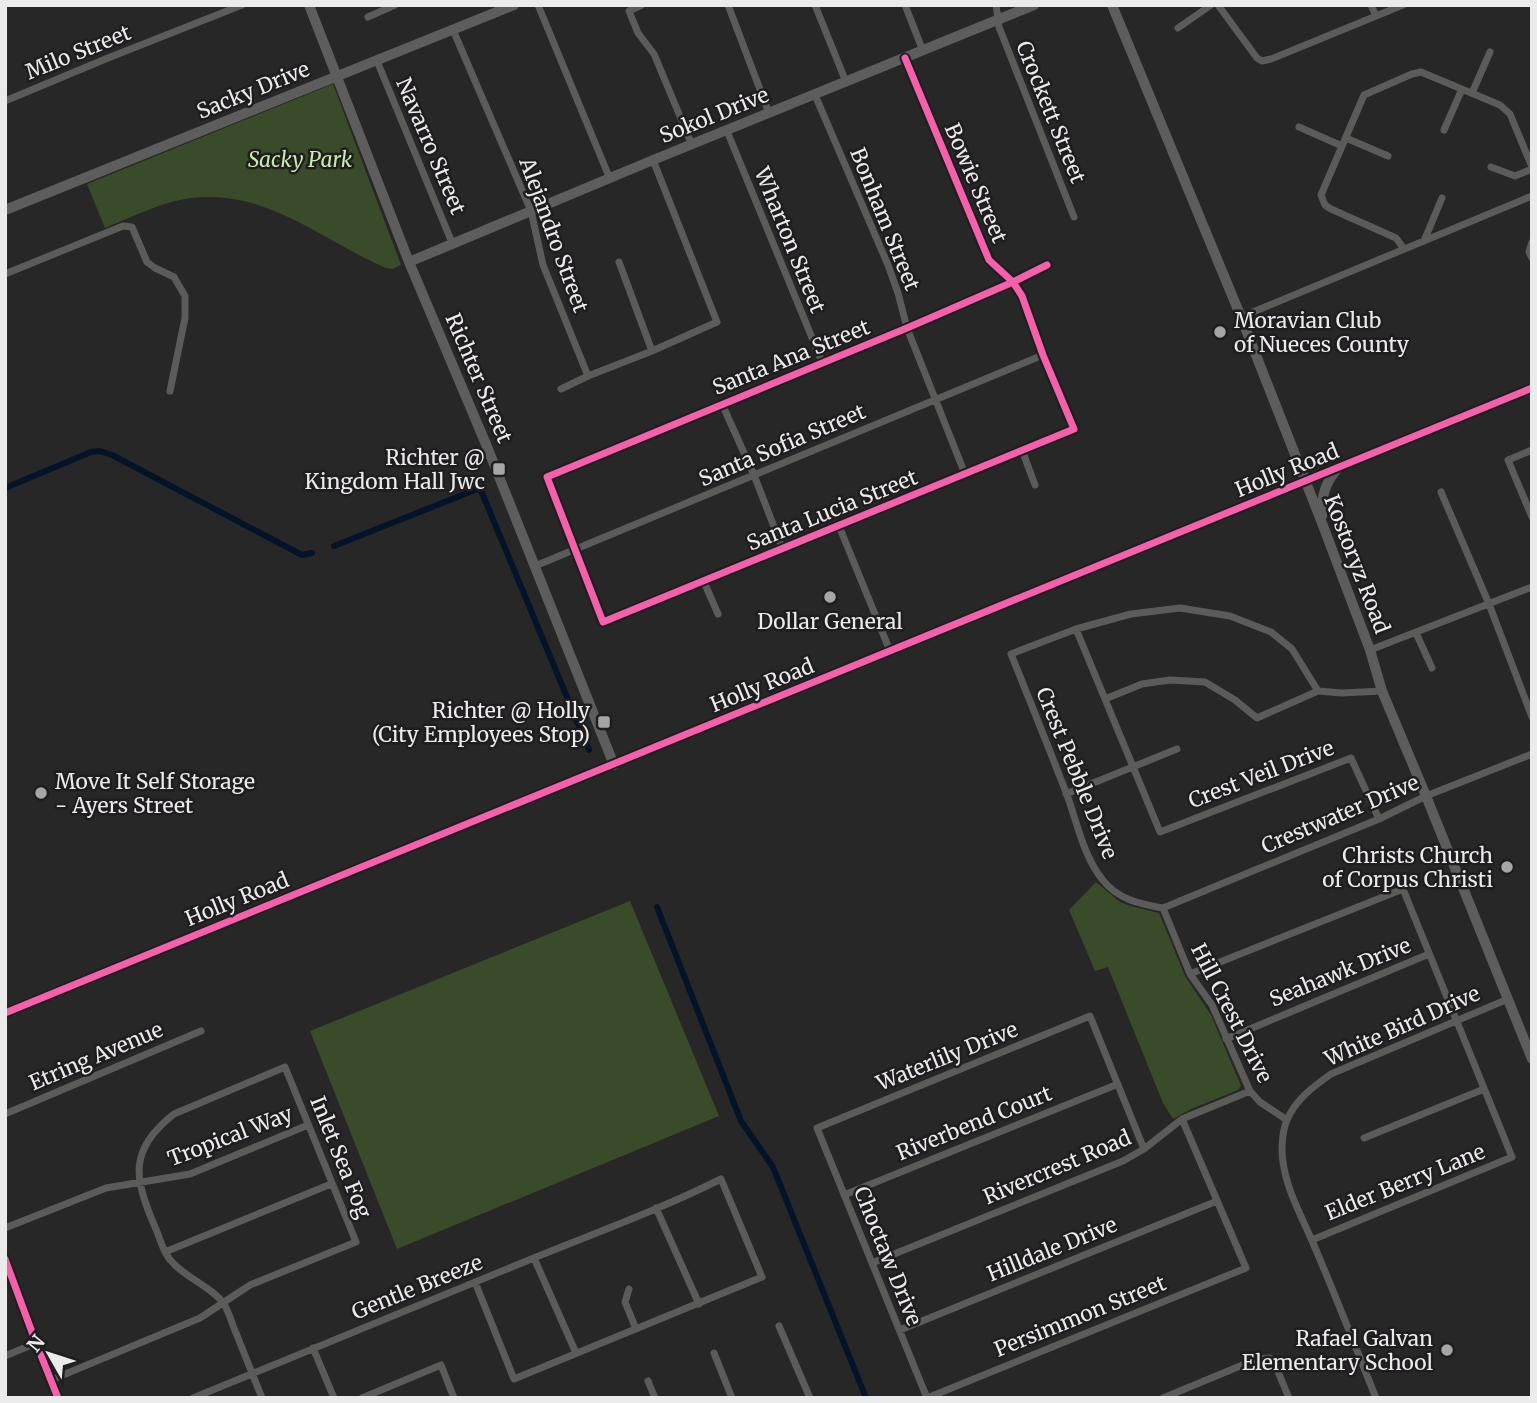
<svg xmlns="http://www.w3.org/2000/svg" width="1537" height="1403" viewBox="0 0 1537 1403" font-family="Merriweather,serif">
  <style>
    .green { fill: #394b29 }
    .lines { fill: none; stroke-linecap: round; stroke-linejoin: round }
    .canal { stroke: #041428; stroke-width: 6 }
    .street { stroke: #5b5b5a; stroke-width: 7 }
    .secondary { stroke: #5d5d5d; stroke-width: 10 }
    .cycleway-casing { stroke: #1f1d1f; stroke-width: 11 }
    .cycleway { stroke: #f560ab; stroke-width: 7 }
    .poi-dot { fill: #a7a6a7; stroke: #1f1d1f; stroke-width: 2.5 }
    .labels { text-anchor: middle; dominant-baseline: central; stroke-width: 5; stroke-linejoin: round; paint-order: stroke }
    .street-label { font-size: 21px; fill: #ecebec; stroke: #1f1d1f }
    .park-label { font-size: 21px; font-style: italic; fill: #c7eda8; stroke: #1f1d1f }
    .poi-label { font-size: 21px; fill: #ecebec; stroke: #1f1d1f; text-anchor: end }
  </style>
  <rect width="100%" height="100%" fill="#272727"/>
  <path class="green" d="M333 84 401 265 392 269 386 268C321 240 267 189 191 198 161 202 132 217 105 228L87 184Z
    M1096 882 1120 902 1130 906 1159 913 1185 976 1211 1015 1239 1081 1241 1086 1238 1090 1191 1109 1173 1119 1163 1103 1108 967 1095 971 1069 910Z
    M630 901 719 1116 397 1249 310 1031Z"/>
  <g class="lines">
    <path class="canal" d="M5 488 91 452 100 451 112 455 302 555 312 553
      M334 546 480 488 589 750
      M657 907 741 1121 773 1167 866 1398"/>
    <path class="street" d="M538 5 610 179
      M642 5 629 11 638 33 654 54 692 145
      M728 5 769 113
      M815 5 846 82
      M905 5 923 51
      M996 5 999 27 1074 217
      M1218 5 1257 58 1262 61 1271 59 1403 5
      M1371 5 1376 16
      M368 17 395 5
      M1178 28 1211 5
      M453 30 531 211 543 265 588 376
      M905 58 989 260 1013 282 1022 296 1043 355 1074 429 603 622 547 477 907 328 1013 282 1047 265
      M377 61 453 245
      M1472 93 1490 52
      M815 95 888 265 898 293 907 328 965 474
      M5 101 108 58 242 5
      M1299 127 1342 146
      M1444 130 1462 89
      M727 131 822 362
      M1346 138 1388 156
      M1491 167 1515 176 1532 169
      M1424 241 1442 198
      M1532 242 1529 252 1532 258
      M1404 249 1396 238 1331 209 1325 205 1321 195 1364 95 1412 74 1421 72 1500 105 1510 114 1532 167
      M619 262 652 351
      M5 274 123 226 132 227 147 262 155 268 174 277 185 296V318L170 391
      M1241 317 1532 196
      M561 389 588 376 652 351 717 322 653 160
      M722 404 754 475 783 550
      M1022 450 1035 485
      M1532 450 1508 460 1532 517
      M1441 492 1489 604 1532 717
      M839 526 890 651
      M535 566 1043 355
      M704 582 718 614
      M1076 629 1160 832 1351 758 1379 819
      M1416 633 1432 668
      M1370 650 1532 587
      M1105 699 1142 684 1170 680 1205 682 1235 700 1257 718 1318 691 1342 693 1382 691
      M1066 794 1177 749
      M1163 908C1139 904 1117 899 1102 879 1083 855 1077 822 1067 795 1049 748 1030 701 1011 654L1076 629 1131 614 1180 608 1230 616 1271 632 1292 649 1318 691
      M1163 908 1379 819 1426 796 1532 754
      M1163 908 1190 974 1212 1005 1250 1091 1260 1102 1287 1120
      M1190 974 1403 889 1512 1157 1312 1240
      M1226 1039 1429 954
      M5 1114 201 1031
      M1364 1138 1484 1089
      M1144 1149 1090 1016 817 1128 927 1398 1246 1268 1182 1119
      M844 1195 1118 1084
      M656 1208 699 1304
      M5 1228 106 1188 190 1174 308 1125
      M165 1252 331 1184
      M534 1258 576 1353
      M872 1263 1123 1161 1144 1149 1182 1119 1250 1091
      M629 1289 625 1302 636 1329
      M779 1326 810 1398
      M900 1330 1217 1201
      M313 1348 334 1398
      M714 1353 732 1398
      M5 1356 36 1343
      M51 1380 200 1318 250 1285 356 1242 285 1067 174 1114C128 1150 134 1178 155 1227 161 1240 163 1254 174 1264 187 1278 213 1288 224 1304 229 1312 232 1324 236 1333 245 1355 253 1376 262 1398
      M648 1381 655 1398
      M193 1398C305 1352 417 1306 529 1260 593 1234 659 1210 721 1179L762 1277 514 1379 475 1282
      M362 1398 441 1365 454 1398
      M1163 1398 1257 1359 1270 1358 1276 1367 1289 1398
      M1376 1398C1355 1346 1335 1294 1313 1243 1302 1217 1287 1191 1283 1162 1281 1150 1282 1132 1287 1120 1295 1100 1314 1086 1331 1074L1508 999"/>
    <path class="secondary" d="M309 5 409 262 488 449 614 765
      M1112 5 1241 317 1322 523 1370 650 1382 691 1426 796 1532 1059
      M5 210 514 5
      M409 262 653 160 1034 5
      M1322 516C1322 495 1324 485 1337 469
      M5 1013 1532 388
      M5 1259 36 1343 58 1398"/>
    <defs>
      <path id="cycleway" d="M905 58 989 260 1013 282 1022 296 1043 355 1074 429 603 622 547 477 907 328 1013 282 1047 265
        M5 1013 1532 388
        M5 1259 36 1343 58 1398"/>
    </defs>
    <use href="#cycleway" class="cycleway-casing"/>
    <use href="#cycleway" class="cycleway"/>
  </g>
  <g class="poi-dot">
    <circle cx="1220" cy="332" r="7"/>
    <rect x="492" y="462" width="14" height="14" rx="3.5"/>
    <circle cx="830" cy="597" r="7"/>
    <rect x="597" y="715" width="14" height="14" rx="3.5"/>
    <circle cx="41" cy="793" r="7"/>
    <circle cx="1507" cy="867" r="7"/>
    <circle cx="1447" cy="1350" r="7"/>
  </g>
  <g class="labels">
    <g class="street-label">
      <text transform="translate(78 52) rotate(-22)">Milo Street</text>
      <text transform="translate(253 90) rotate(-22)">Sacky Drive</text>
      <text transform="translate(1051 112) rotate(68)">Crockett Street</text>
      <text transform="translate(714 115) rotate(-22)">Sokol Drive</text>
      <text transform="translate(431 146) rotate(67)">Navarro Street</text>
      <text transform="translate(976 183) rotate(67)">Bowie Street</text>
      <text transform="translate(885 219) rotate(68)">Bonham Street</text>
      <text transform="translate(554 235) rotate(70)">Alejandro Street</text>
      <text transform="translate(790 240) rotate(68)">Wharton Street</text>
      <text transform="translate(791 357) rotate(-22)">Santa Ana Street</text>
      <text transform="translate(479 378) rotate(67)">Richter Street</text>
      <text transform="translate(782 445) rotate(-23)">Santa Sofia Street</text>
      <text transform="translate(1287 470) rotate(-22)">Holly Road</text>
      <text transform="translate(832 510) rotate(-22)">Santa Lucia Street</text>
      <text transform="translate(1357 564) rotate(69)">Kostoryz Road</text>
      <text transform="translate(762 685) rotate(-22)">Holly Road</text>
      <text transform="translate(1077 773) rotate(68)">Crest Pebble Drive</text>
      <text transform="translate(1261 774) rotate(-21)">Crest Veil Drive</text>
      <text transform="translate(1340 814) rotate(-23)">Crestwater Drive</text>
      <text transform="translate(237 899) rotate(-22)">Holly Road</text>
      <text transform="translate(1340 972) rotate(-22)">Seahawk Drive</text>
      <text transform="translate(1232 1013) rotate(63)">Hill Crest Drive</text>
      <text transform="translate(1402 1026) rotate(-24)">White Bird Drive</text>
      <text transform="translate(96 1056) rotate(-23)">Etring Avenue</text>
      <text transform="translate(947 1056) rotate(-22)">Waterlily Drive</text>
      <text transform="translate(974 1123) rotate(-22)">Riverbend Court</text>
      <text transform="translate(230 1136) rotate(-21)">Tropical Way</text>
      <text transform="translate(341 1157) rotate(68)">Inlet Sea Fog</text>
      <text transform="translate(1057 1167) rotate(-23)">Rivercrest Road</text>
      <text transform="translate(1405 1182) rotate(-22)">Elder Berry Lane</text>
      <text transform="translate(1052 1249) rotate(-22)">Hilldale Drive</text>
      <text transform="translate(888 1256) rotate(68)">Choctaw Drive</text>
      <text transform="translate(417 1287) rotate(-22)">Gentle Breeze</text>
      <text transform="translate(1080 1316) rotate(-22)">Persimmon Street</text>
    </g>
    <g class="park-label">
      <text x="300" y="159">Sacky Park</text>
    </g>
    <g class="poi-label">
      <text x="1234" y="320" text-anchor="start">Moravian Club<tspan x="1234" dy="24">of Nueces County</tspan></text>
      <text x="485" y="457">Richter @<tspan x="485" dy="24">Kingdom Hall Jwc</tspan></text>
      <text x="830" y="621" text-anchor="middle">Dollar General</text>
      <text x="590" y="710">Richter @ Holly<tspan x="590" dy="24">(City Employees Stop)</tspan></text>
      <text x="55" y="781" text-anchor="start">Move It Self Storage<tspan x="55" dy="24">- Ayers Street</tspan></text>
      <text x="1493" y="855">Christs Church<tspan x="1493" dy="24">of Corpus Christi</tspan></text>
      <text x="1433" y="1338">Rafael Galvan<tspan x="1433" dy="24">Elementary School</tspan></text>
    </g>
  </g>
  <rect width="1537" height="1403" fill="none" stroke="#ecebec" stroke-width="14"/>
  <g transform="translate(49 1354) rotate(309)" stroke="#1f1d1f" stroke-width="5" paint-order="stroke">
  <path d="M0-5L12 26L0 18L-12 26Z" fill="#ecebec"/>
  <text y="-10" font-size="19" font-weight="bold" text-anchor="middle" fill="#ecebec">N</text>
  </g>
</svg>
